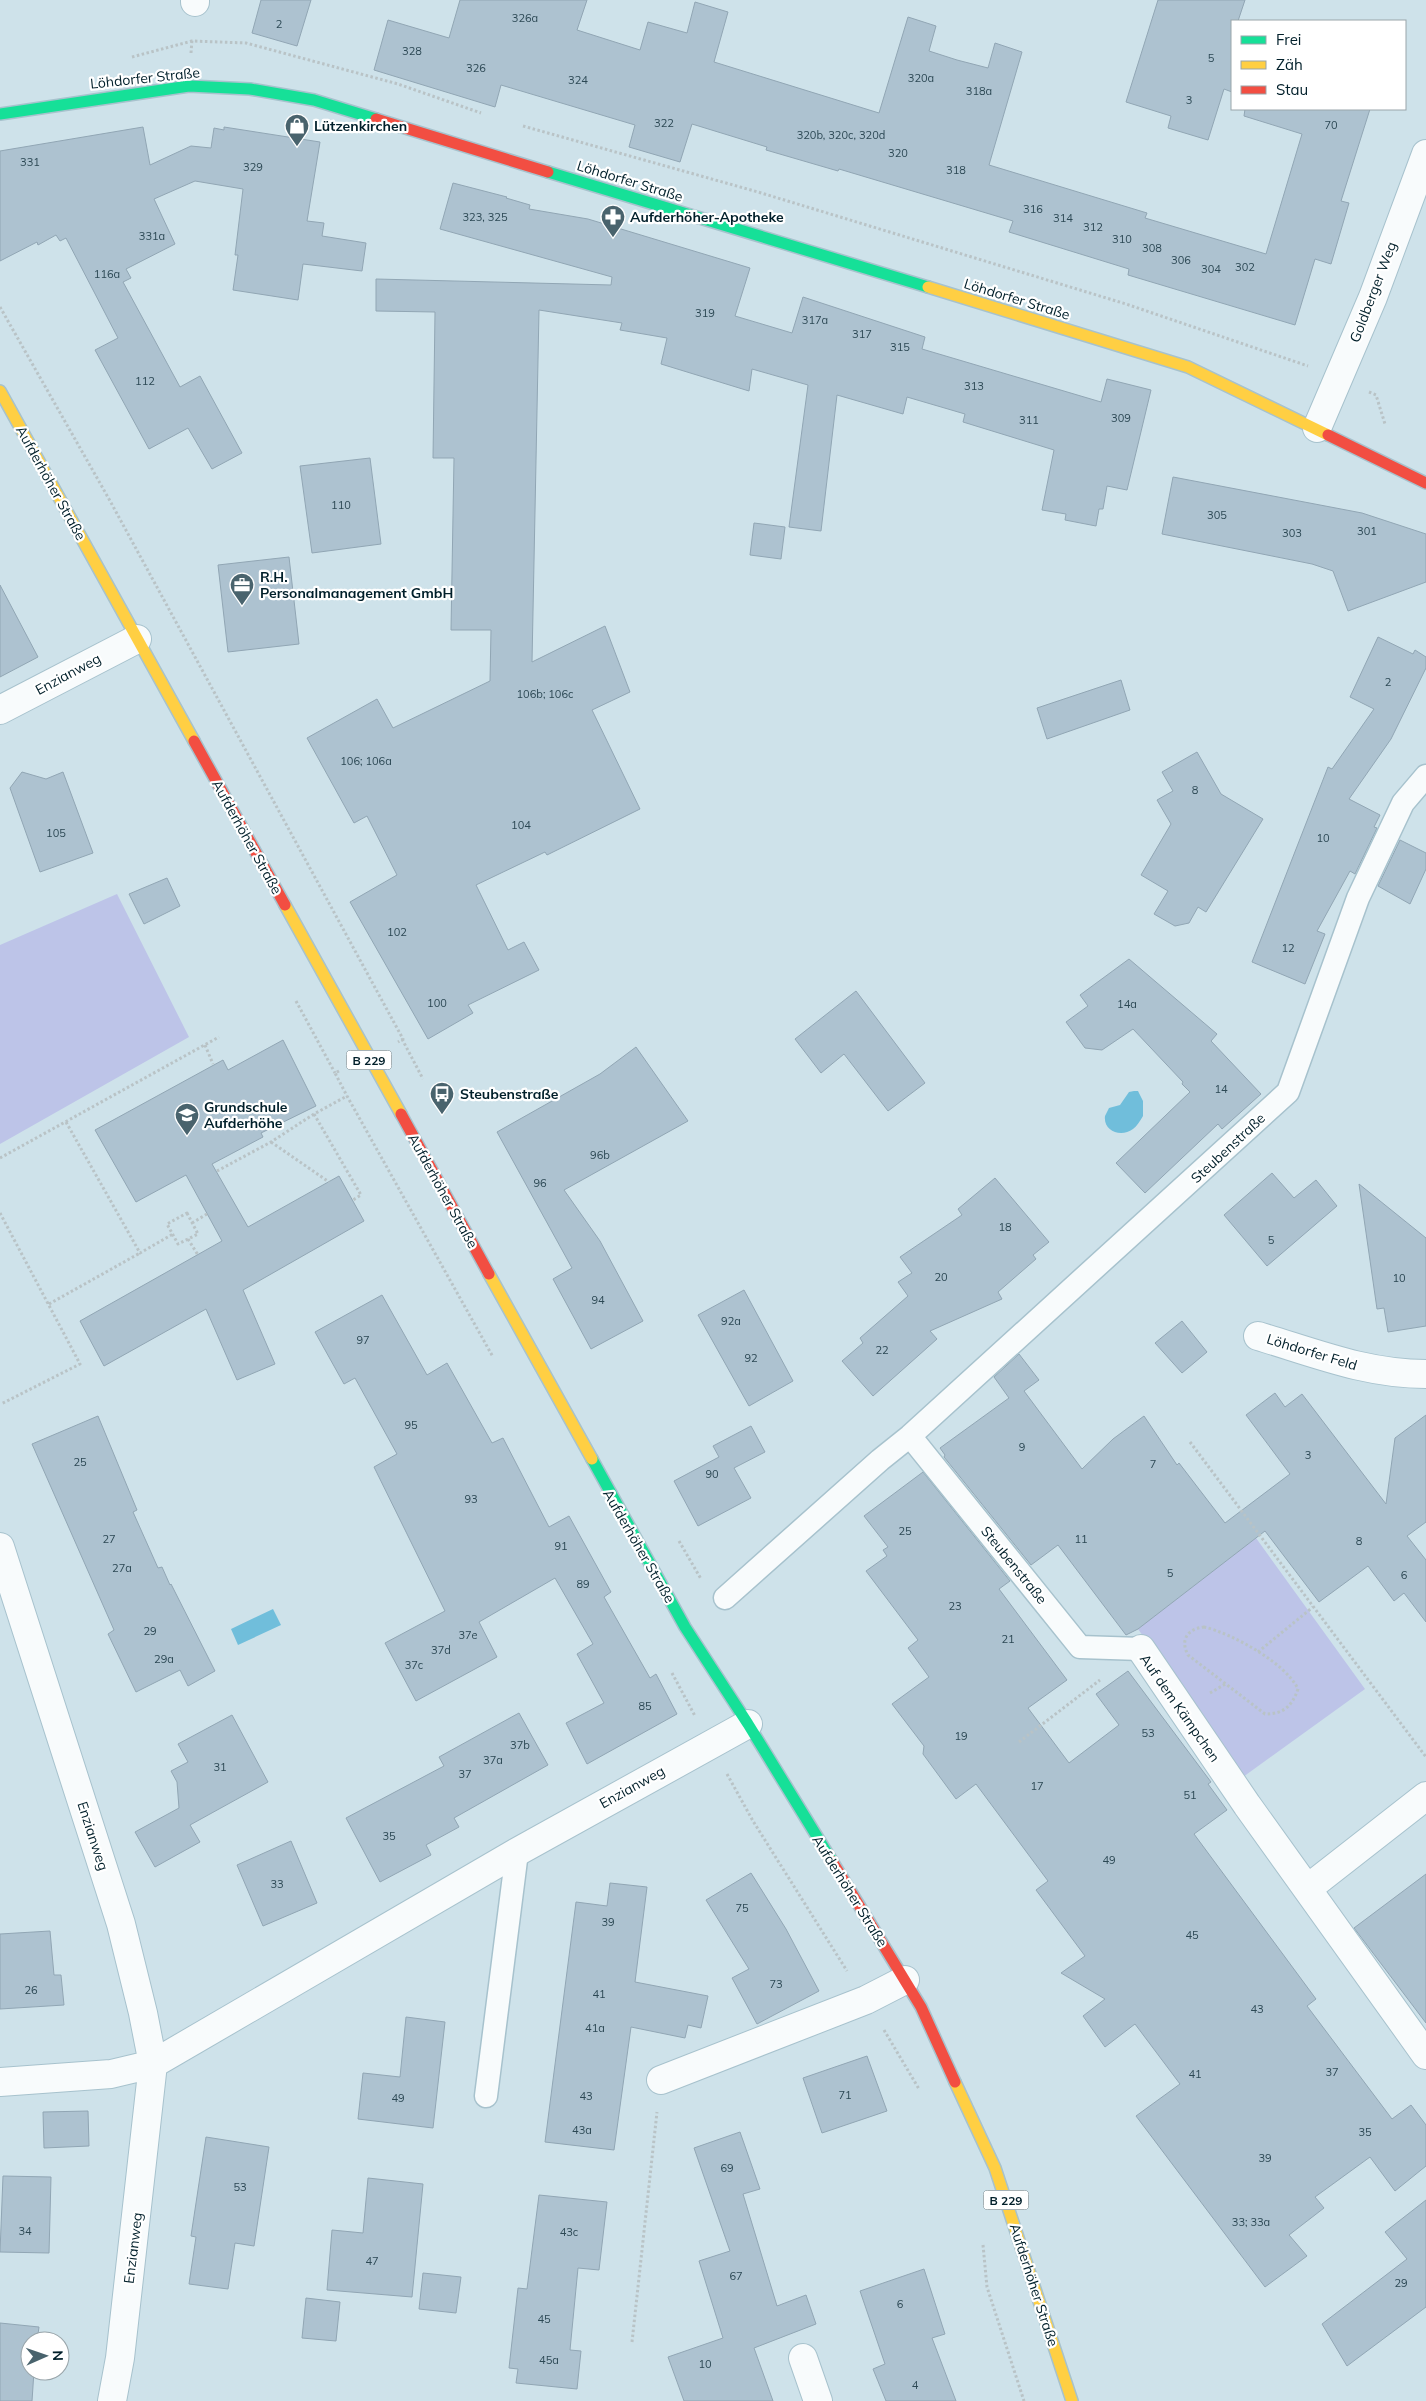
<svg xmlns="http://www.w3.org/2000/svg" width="1426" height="2401" viewBox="0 0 1426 2401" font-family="Mulish,sans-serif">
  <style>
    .green { fill: #bdc4e8 }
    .water { fill: #70bedb }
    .building { fill: #adc2d0; stroke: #91a6b4 }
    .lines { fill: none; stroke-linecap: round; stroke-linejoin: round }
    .lane-casing { stroke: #a7c2cd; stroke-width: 25 }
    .street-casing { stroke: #a7c2cd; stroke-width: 30 }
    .fast-casing { stroke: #a7c2cd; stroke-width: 14 }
    .slow-casing { stroke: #a7c2cd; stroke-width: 14 }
    .jam-casing { stroke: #a7c2cd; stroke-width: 14 }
    .path { stroke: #b9c3c6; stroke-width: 3; stroke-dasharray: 2.5 2.5; stroke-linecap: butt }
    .lane { stroke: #f8fbfc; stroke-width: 22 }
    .street { stroke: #f8fbfc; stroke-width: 28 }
    .fast { stroke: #16e098; stroke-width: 11 }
    .slow { stroke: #ffcf43; stroke-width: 11 }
    .jam { stroke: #f24e42; stroke-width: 11 }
    .labels { text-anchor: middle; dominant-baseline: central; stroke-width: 4.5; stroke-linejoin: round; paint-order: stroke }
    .number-label { font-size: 11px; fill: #2c4854 }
    .shield { fill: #fff; stroke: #4d626a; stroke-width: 1 }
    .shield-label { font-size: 12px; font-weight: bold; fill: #011f2a }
    .street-label { font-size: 14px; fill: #011f2a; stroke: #fff }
    .poi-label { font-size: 14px; font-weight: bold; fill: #011f2a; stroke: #fff; text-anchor: start }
  </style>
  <rect width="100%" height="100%" fill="#cee2ea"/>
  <path class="green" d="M117 894 189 1037 0 1144V945Z
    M1256 1538 1365 1689 1243 1777 1138 1629Z"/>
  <path class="water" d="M1134 1091H1138L1143 1101V1116C1140 1121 1137 1126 1133 1129 1121 1138 1103 1131 1105 1116L1109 1108 1120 1105 1129 1092Z
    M273 1609 281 1625 238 1645 231 1629Z"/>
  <path class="building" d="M261 0H311L297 46 252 33Z
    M460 0H587L577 30 640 50 648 22 687 33 695 2 728 12 714 62 879 113 908 17 936 26 929 51 957 60 988 68 995 43 1022 52 989 165 1147 213 1145 218 1266 254 1302 134 1244 116 1245 109H1370L1341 201 1349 203 1331 264 1315 259 1295 325 1128 275 1129 269 1009 232 1013 221 839 169 838 171 766 150 767 147 692 124 680 162 629 147 635 125 501 85 495 107 374 70 388 20 449 38Z
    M1158 0H1245L1238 21H1232V92L1224 89 1208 140 1168 128 1171 116 1126 102Z
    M143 127 150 165 191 146 211 148 214 128 224 130V127L320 142 307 221 324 223 322 236 366 243 362 271 303 264 298 300 233 290 238 255H235L243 189 195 181 154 199 175 244 126 269 131 278 123 282 180 387 200 376 242 453 212 469 188 428 149 449 95 350 118 338 66 238 60 241 56 235 38 245 37 242 0 261V151Z
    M453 183 507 197 506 198 530 205 529 209 588 219 750 268 735 316 792 333 803 297 925 337 922 349 1101 402 1107 379 1151 390 1127 490 1107 486 1103 509H1099L1096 526 1065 520 1066 514 1042 510 1054 450 963 422 965 414 907 397 903 414 837 395 821 531 789 527 808 385 752 369 749 391 661 364 667 338 620 330 622 323 539 310 532 662 605 626 630 692 592 710 640 809 547 855 545 852 476 885 508 950 524 942 539 970 468 1005 473 1013 428 1039 350 902 397 875 367 816 354 823 307 738 377 699 393 728 490 681 491 630H451L454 458H433L435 312 376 311V279L611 285 612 277 440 229Z
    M370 458 381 544 312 553 300 466Z
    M1173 477 1362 513 1426 534V582L1348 611 1333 571 1312 564 1162 534Z
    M754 523 785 527 781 559 750 555Z
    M289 557 299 644 228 652 218 565Z
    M0 585 38 657 0 677Z
    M1378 637 1413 654 1415 650 1426 657V668L1391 739 1349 799 1380 815 1374 827 1377 828 1355 874 1350 871 1317 931 1325 934 1305 984 1252 962 1328 767 1332 769 1374 709 1350 697Z
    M1121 680 1130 710 1047 739 1037 708Z
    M1197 752 1221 794 1263 819 1206 912 1198 907 1189 923 1175 926 1154 914 1168 891 1141 875 1171 824 1157 800 1173 791 1162 772Z
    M22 772 46 779 63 772 93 853 40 872 10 788Z
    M1400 840 1426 853V869L1410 904 1378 886Z
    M167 878 180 906 144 924 129 894Z
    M1129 959 1217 1034 1211 1041 1261 1094 1222 1129 1218 1124 1145 1193 1116 1163 1190 1092 1182 1084 1183 1082 1133 1029 1102 1050 1085 1048 1066 1022 1088 1006 1080 995Z
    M856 991 925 1083 888 1111 844 1054 821 1073 795 1039Z
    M283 1040 316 1106 261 1133 263 1137 212 1164 248 1227 339 1176 364 1221 243 1290 275 1364 237 1380 206 1309 104 1366 80 1321 222 1241 186 1175 136 1202 95 1130 223 1060 228 1070Z
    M636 1047 688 1121 564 1190 600 1241 643 1321 591 1349 553 1279 572 1268 497 1132 600 1074Z
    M1272 1173 1294 1198 1316 1180 1337 1206 1267 1266 1224 1215Z
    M995 1178 1049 1242 1033 1255 1036 1259 998 1292 1002 1299 930 1331 937 1339 873 1396 842 1361 863 1343 860 1338 908 1296 898 1282 912 1273 900 1257 962 1215 958 1209Z
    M1359 1184 1426 1238V1326L1388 1332 1384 1308 1377 1309Z
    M744 1290 793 1381 749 1406 698 1315Z
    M382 1295 427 1375 447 1363 492 1443 503 1438 549 1527 569 1516 611 1592 604 1597 650 1678 656 1674 677 1714 587 1764 566 1723 604 1703 577 1654 593 1644 555 1578 479 1622 497 1657 416 1701 385 1643 445 1611 374 1467 397 1454 355 1378 344 1384 315 1332Z
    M1182 1321 1207 1352 1182 1373 1155 1343Z
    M1019 1354 1039 1380 1024 1391 1082 1469 1113 1439 1144 1416 1177 1465 1179 1463 1225 1523 1290 1474 1246 1415 1275 1393 1285 1407 1302 1394 1386 1504 1395 1438 1426 1415V1522L1407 1536 1426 1560V1622L1404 1593 1394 1601 1368 1566 1319 1602 1265 1531 1138 1629 1126 1635 1058 1545 1031 1565 944 1457 945 1455 940 1448 1009 1398 994 1377Z
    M98 1416 137 1510 133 1512 158 1568 162 1567 170 1585 171 1584 215 1671 188 1686 180 1670 136 1692 108 1634 114 1630 32 1444Z
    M751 1426 765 1452 734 1468 751 1498 698 1526 674 1481 719 1457 713 1446Z
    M923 1472 1010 1581 999 1589 1067 1680 1028 1708 1069 1763 1119 1725 1096 1694 1128 1671 1211 1782 1208 1784 1227 1810 1194 1834 1316 1999 1307 2006 1392 2119 1411 2105 1426 2125V2166L1395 2191 1370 2157 1315 2197 1324 2208 1289 2235 1307 2256 1265 2287 1136 2116 1180 2084 1135 2024 1105 2047 1083 2016 1105 1999 1061 1973 1085 1956 1036 1890 1048 1881 976 1784 956 1799 923 1754 924 1746 892 1704 929 1677 908 1648 918 1640 866 1571 887 1556 883 1550 888 1547 864 1516Z
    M519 1713 548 1765 454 1818 459 1827 426 1845 431 1855 380 1882 346 1818 444 1766 439 1757Z
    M232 1715 268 1782 190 1825 200 1842 155 1867 135 1832 179 1808 177 1782 171 1771 188 1762 178 1744Z
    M291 1841 317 1903 263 1926 237 1865Z
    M751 1873 786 1929 819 1991 757 2024 732 1978 749 1969 706 1900Z
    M1426 1874V2023L1354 1928Z
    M610 1883 647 1887 635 1982 708 1996 701 2028 688 2025 685 2038 631 2027 614 2150 545 2142 576 1902 607 1906Z
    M50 1931 54 1975H61L64 2005 0 2009V1934Z
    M406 2017 445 2022 433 2128 358 2119 363 2073 400 2077Z
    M867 2056 887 2111 822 2133 803 2078Z
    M88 2111 89 2146 44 2148 43 2112Z
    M740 2132 760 2189 743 2194 777 2306 806 2295 816 2324 754 2348 773 2401H684L668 2357 723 2338 699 2261 730 2251 694 2148Z
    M206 2137 269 2147 254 2246 235 2243 228 2289 189 2284 196 2237 191 2236Z
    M3 2176 51 2177 49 2253 0 2252Z
    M368 2178 423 2184 412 2297 327 2290 332 2230 363 2233Z
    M539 2195 607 2202 599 2270 578 2268 570 2350 581 2351 577 2389 516 2383 518 2369 509 2368 518 2288 527 2289Z
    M1426 2200V2307L1347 2366 1322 2324 1407 2259 1385 2232Z
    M924 2269 945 2334 932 2338 956 2401H886L873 2369 885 2364 860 2291Z
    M423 2273 461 2277 456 2313 419 2309Z
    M306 2298 340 2302 336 2341 302 2338Z
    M0 2323 39 2327 37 2341H30V2371H34L32 2401H0Z"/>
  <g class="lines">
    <defs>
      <path id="lane" d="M910 1436 1080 1647 1141 1649
        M725 1598 880 1460 910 1436 1288 1092 1358 898 1403 803 1426 776
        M486 2096 517 1852"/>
      <path id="street" d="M195 2V0
        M1317 428 1373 297 1426 154
        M0 710 137 639
        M1258 1336C1315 1353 1366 1374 1426 1374
        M0 1547 121 1924 143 2013 153 2064 120 2358 112 2401
        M1141 1649 1247 1805 1426 2055
        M1307 1889 1426 1796
        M661 2080 866 2000 905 1980
        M0 2082 111 2074 153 2064 517 1852 748 1724
        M803 2358 818 2401"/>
      <path id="fast" d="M0 114 189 86 250 89 314 100 376 119
        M548 172 928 287
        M592 1459 685 1627 748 1724 832 1861"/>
      <path id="slow" d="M928 287 1188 367 1328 435
        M0 391 194 741
        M285 905 401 1114
        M489 1274 592 1459
        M955 2082 995 2168 1072 2401"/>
      <path id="jam" d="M376 119 548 172
        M1328 435 1426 483
        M194 741 285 905
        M401 1114 489 1274
        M832 1861 921 2007 955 2082"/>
    </defs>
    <use href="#lane" class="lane-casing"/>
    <use href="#street" class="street-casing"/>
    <use href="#fast" class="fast-casing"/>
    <use href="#slow" class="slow-casing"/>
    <use href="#jam" class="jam-casing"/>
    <path class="path" d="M191 53 192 40
      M132 57 192 41 246 43 398 84 481 113
      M523 126 758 192 1021 272 1126 304 1308 366
      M0 307 109 499 403 1039 398 1042
      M1369 392 1376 395 1385 424
      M296 1001 335 1073
      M402 1039 423 1079
      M205 1045 213 1064
      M339 1071 335 1073 347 1096 493 1357
      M314 1114 361 1195 353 1200
      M66 1122 140 1253 173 1234
      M271 1142 329 1182
      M0 1158 219 1037
      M217 1171 271 1142 314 1114 347 1096
      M0 1213 80 1364 1 1404
      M187 1213 198 1234 178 1244 167 1224Z
      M192 1223 207 1214
      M188 1239 198 1255
      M49 1304 140 1253
      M1190 1442 1426 1757
      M679 1541 701 1579
      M1204 1627C1231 1633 1286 1663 1298 1689 1292 1706 1284 1714 1265 1714L1188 1655C1180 1640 1187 1629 1204 1627Z
      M1258 1652 1313 1607
      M672 1673 695 1716
      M1210 1693 1227 1683
      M1019 1742 1100 1680
      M727 1774 753 1821 847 1971
      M884 2030 919 2089
      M983 2245 987 2287 1024 2401
      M632 2342 657 2112"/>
    <use href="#lane" class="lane"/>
    <use href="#street" class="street"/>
    <use href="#fast" class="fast"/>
    <use href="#slow" class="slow"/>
    <use href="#jam" class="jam"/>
  </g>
  <defs>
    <symbol id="shop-pin" viewBox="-11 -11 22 30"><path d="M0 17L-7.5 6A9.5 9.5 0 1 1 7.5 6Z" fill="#49636d" stroke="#fff"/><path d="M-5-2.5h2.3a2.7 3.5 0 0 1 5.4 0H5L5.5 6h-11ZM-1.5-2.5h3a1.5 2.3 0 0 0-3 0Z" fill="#fff"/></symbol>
    <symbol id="pharmacy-pin" viewBox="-11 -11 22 30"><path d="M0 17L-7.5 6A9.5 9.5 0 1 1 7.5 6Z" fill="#49636d" stroke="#fff"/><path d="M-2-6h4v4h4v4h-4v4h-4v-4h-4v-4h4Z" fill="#fff"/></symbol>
    <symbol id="office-pin" viewBox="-11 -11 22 30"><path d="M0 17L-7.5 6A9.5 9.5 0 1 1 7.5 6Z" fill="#49636d" stroke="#fff"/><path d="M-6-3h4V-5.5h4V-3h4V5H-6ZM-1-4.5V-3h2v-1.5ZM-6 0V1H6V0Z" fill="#fff"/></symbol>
    <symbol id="bus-pin" viewBox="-11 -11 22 30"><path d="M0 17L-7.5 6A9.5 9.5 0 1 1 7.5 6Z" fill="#49636d" stroke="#fff"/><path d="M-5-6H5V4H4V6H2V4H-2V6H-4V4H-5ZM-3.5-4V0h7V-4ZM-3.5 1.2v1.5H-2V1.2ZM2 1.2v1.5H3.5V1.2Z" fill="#fff"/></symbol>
    <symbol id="school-pin" viewBox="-11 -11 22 30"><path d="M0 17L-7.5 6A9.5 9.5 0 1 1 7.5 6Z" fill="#49636d" stroke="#fff"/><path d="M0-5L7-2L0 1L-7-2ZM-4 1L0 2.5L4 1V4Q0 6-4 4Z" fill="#fff"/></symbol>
  </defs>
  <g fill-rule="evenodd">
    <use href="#shop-pin" x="283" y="112" width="28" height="38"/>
    <use href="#pharmacy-pin" x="599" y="203" width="28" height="38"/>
    <use href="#office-pin" x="228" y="571" width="28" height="38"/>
    <use href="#bus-pin" x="428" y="1080" width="28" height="38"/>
    <use href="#school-pin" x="173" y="1101" width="28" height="38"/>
  </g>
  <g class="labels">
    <g class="number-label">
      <text x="525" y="18">326a</text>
      <text x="279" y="24">2</text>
      <text x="412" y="51">328</text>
      <text x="1211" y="58">5</text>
      <text x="476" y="68">326</text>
      <text x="921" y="78">320a</text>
      <text x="578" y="80">324</text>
      <text x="979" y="91">318a</text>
      <text x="1189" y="100">3</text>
      <text x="664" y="123">322</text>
      <text x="1331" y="125">70</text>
      <text x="841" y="135">320b, 320c, 320d</text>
      <text x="898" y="153">320</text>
      <text x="30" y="162">331</text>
      <text x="253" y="167">329</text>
      <text x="956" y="170">318</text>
      <text x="1033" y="209">316</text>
      <text x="485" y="217">323, 325</text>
      <text x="1063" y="218">314</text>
      <text x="1093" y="227">312</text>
      <text x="152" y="236">331a</text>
      <text x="1122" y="239">310</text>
      <text x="1152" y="248">308</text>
      <text x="1181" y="260">306</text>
      <text x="1245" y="267">302</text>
      <text x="1211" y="269">304</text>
      <text x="107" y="274">116a</text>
      <text x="705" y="313">319</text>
      <text x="815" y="320">317a</text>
      <text x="862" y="334">317</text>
      <text x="900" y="347">315</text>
      <text x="145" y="381">112</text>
      <text x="974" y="386">313</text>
      <text x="1121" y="418">309</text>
      <text x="1029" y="420">311</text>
      <text x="341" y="505">110</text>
      <text x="1217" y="515">305</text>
      <text x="1367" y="531">301</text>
      <text x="1292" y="533">303</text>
      <text x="1388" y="682">2</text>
      <text x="545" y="694">106b; 106c</text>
      <text x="366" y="761">106; 106a</text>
      <text x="1195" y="790">8</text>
      <text x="521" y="825">104</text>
      <text x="56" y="833">105</text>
      <text x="1323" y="838">10</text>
      <text x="397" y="932">102</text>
      <text x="1288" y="948">12</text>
      <text x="437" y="1003">100</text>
      <text x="1127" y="1004">14a</text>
      <text x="1221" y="1089">14</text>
      <text x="600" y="1155">96b</text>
      <text x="540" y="1183">96</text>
      <text x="1005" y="1227">18</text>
      <text x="1271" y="1240">5</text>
      <text x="941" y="1277">20</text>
      <text x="1399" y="1278">10</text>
      <text x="598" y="1300">94</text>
      <text x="731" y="1321">92a</text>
      <text x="363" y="1340">97</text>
      <text x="882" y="1350">22</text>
      <text x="751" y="1358">92</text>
      <text x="411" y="1425">95</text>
      <text x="1022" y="1447">9</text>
      <text x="1308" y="1455">3</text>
      <text x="80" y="1462">25</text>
      <text x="1153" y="1464">7</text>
      <text x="712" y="1474">90</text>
      <text x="471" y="1499">93</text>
      <text x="905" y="1531">25</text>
      <text x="109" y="1539">27</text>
      <text x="1081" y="1539">11</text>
      <text x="1359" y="1541">8</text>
      <text x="561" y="1546">91</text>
      <text x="122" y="1568">27a</text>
      <text x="1170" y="1573">5</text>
      <text x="1404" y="1575">6</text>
      <text x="583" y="1584">89</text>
      <text x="955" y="1606">23</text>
      <text x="150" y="1631">29</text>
      <text x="468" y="1635">37e</text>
      <text x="1008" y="1639">21</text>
      <text x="441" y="1650">37d</text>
      <text x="164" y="1659">29a</text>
      <text x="414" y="1665">37c</text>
      <text x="645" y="1706">85</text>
      <text x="1148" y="1733">53</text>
      <text x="961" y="1736">19</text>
      <text x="520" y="1745">37b</text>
      <text x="493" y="1760">37a</text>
      <text x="220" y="1767">31</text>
      <text x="465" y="1774">37</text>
      <text x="1037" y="1786">17</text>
      <text x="1190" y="1795">51</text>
      <text x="389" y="1836">35</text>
      <text x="1109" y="1860">49</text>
      <text x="277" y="1884">33</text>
      <text x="742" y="1908">75</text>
      <text x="608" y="1922">39</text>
      <text x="1192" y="1935">45</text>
      <text x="776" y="1984">73</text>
      <text x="31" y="1990">26</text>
      <text x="599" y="1994">41</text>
      <text x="1257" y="2009">43</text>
      <text x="595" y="2028">41a</text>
      <text x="1332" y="2072">37</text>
      <text x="1195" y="2074">41</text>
      <text x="845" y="2095">71</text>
      <text x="586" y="2096">43</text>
      <text x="398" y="2098">49</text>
      <text x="582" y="2130">43a</text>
      <text x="1365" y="2132">35</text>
      <text x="1265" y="2158">39</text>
      <text x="727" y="2168">69</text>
      <text x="240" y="2187">53</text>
      <text x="1251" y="2222">33; 33a</text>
      <text x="25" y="2231">34</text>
      <text x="569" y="2232">43c</text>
      <text x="372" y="2261">47</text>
      <text x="736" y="2276">67</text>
      <text x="1401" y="2283">29</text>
      <text x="900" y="2304">6</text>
      <text x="544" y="2319">45</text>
      <text x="549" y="2360">45a</text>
      <text x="705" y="2364">10</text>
      <text x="915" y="2385">4</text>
    </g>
    <g class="shield">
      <rect x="346.5" y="1050.5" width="45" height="19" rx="4"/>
      <rect x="983.5" y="2190.5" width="45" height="19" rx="4"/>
    </g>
    <g class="shield-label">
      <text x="369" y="1060">B 229</text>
      <text x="1006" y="2200">B 229</text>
    </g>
    <g class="street-label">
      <text transform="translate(145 78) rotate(-6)">Löhdorfer Straße</text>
      <text transform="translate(630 181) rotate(17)">Löhdorfer Straße</text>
      <text transform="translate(1373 292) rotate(-69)">Goldberger Weg</text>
      <text transform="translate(1017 299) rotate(17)">Löhdorfer Straße</text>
      <text transform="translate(51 483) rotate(61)">Aufderhöher Straße</text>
      <text transform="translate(68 674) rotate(-28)">Enzianweg</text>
      <text transform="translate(247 837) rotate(61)">Aufderhöher Straße</text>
      <text transform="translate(1228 1148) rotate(-43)">Steubenstraße</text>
      <text transform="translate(443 1191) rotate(61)">Aufderhöher Straße</text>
      <text transform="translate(1312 1352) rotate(17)">Löhdorfer Feld</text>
      <text transform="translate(639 1546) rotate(60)">Aufderhöher Straße</text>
      <text transform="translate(1014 1565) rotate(51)">Steubenstraße</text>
      <text transform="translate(1180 1708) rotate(55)">Auf dem Kämpchen</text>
      <text transform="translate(632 1787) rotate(-29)">Enzianweg</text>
      <text transform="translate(93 1836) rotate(72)">Enzianweg</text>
      <text transform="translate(850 1891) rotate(58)">Aufderhöher Straße</text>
      <text transform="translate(133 2248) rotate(-83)">Enzianweg</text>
      <text transform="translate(1034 2285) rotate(72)">Aufderhöher Straße</text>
    </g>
    <g class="poi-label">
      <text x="314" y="126">Lützenkirchen</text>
      <text x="630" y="217">Aufderhöher-Apotheke</text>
      <text x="260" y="577">R.H.<tspan x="260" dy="16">Personalmanagement GmbH</tspan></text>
      <text x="460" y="1094">Steubenstraße</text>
      <text x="204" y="1107">Grundschule<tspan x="204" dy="16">Aufderhöhe</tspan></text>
    </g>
  </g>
  <rect x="1231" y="20" width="175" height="90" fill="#ffffff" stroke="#99a5aa"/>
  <rect x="1241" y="36" width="25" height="8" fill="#16e098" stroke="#99a5aa"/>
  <text x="1276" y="45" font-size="15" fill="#011f2a">Frei</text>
  <rect x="1241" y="61" width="25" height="8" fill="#ffcf43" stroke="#99a5aa"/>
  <text x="1276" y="70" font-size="15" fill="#011f2a">Zäh</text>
  <rect x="1241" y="86" width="25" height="8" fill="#f24e42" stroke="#99a5aa"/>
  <text x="1276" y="95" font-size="15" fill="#011f2a">Stau</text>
  <g transform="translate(45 2356) rotate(88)"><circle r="24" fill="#ffffff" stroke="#99a5aa"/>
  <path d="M0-4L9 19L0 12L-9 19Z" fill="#49636d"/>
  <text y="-8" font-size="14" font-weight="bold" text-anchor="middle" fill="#011f2a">N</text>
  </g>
</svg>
